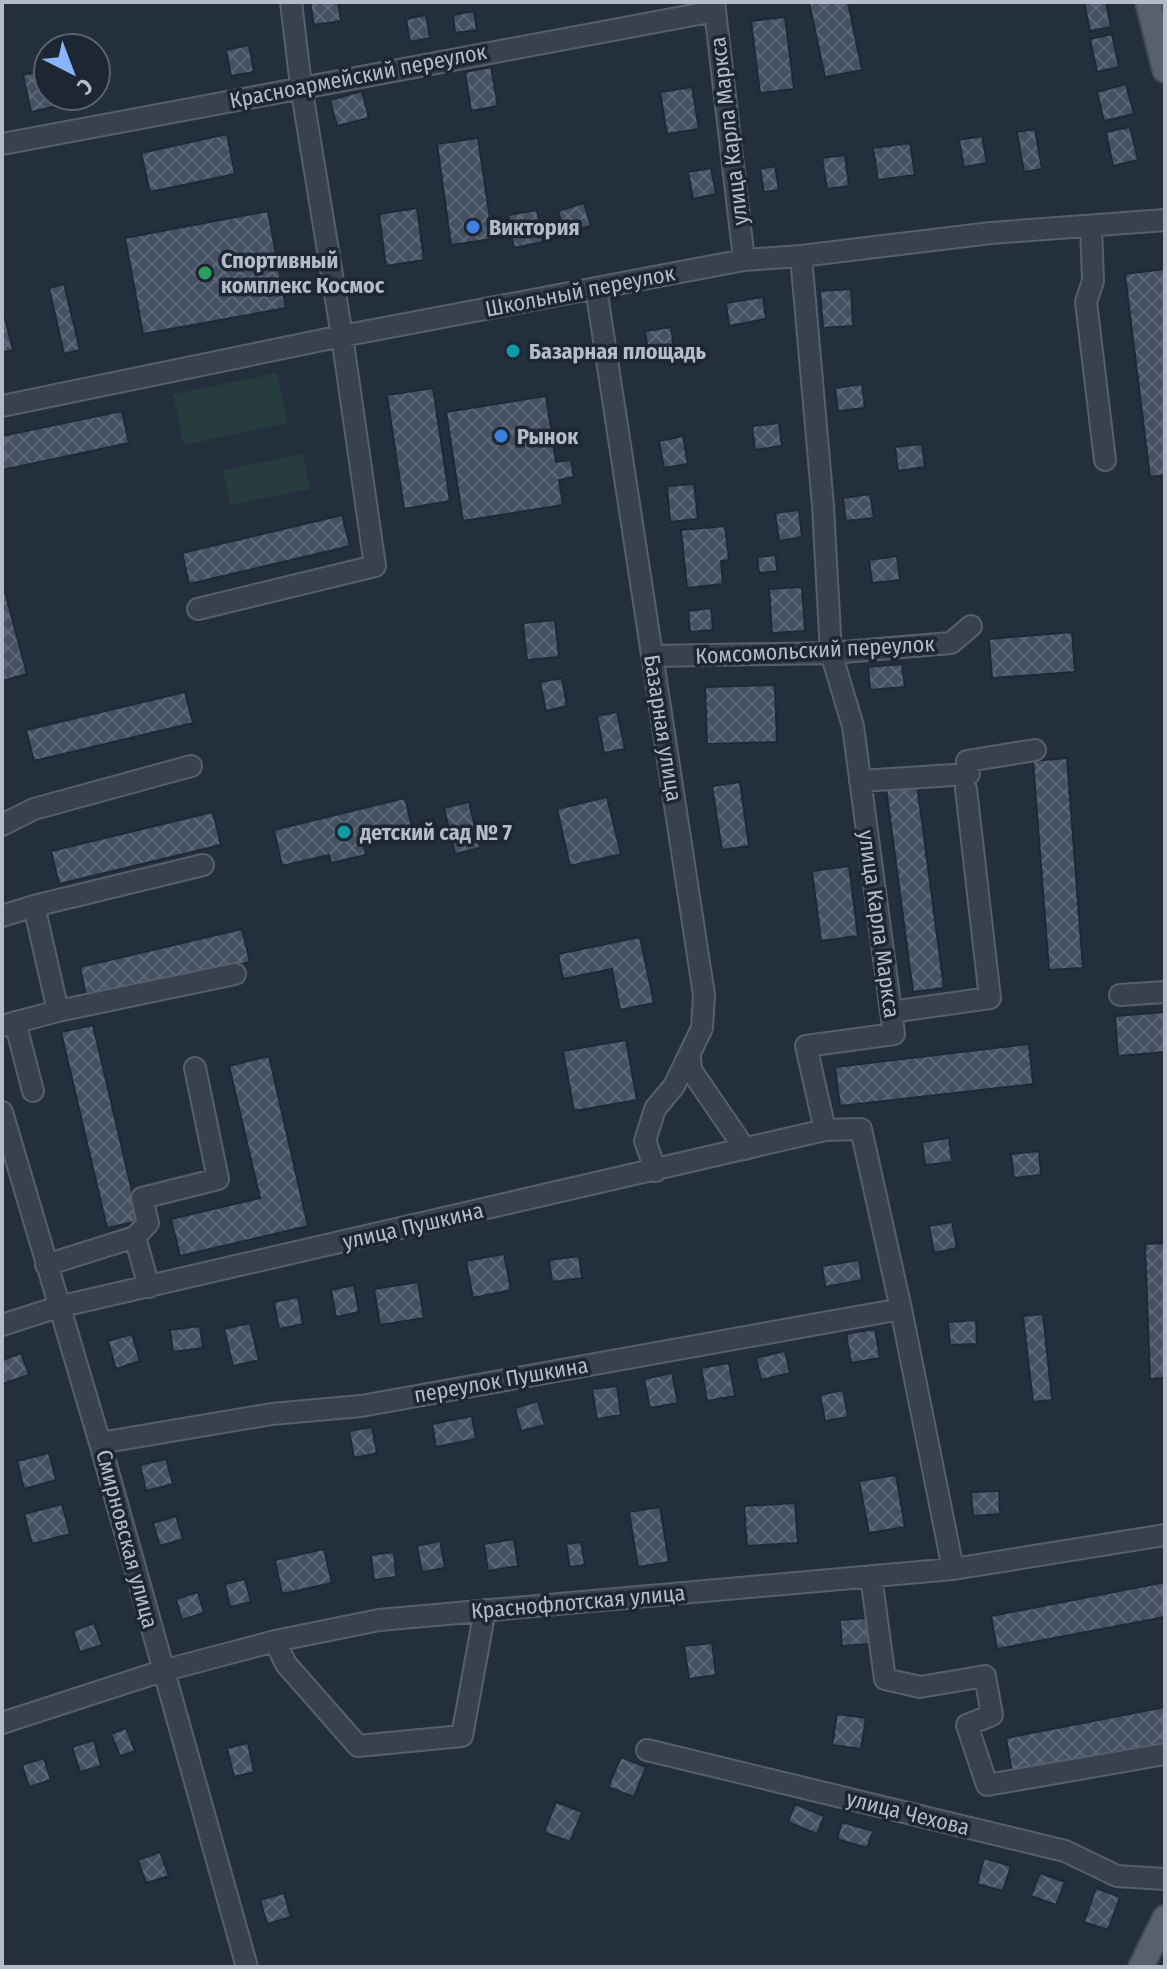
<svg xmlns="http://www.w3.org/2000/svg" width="1167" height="1969" viewBox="0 0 1167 1969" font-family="'Fira Sans Condensed',sans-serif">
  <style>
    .green { fill: #263c3f }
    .building { fill: url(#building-cross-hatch); stroke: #1f2835; stroke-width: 2 }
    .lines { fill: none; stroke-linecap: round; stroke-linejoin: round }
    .minor-casing { stroke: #565f6c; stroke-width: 24 }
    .major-casing { stroke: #414a57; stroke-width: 28 }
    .minor { stroke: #38414e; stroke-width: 20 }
    .major { stroke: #56606e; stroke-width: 24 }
    .shop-dot { fill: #3f7fe0; stroke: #1d2633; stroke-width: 3 }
    .leisure-dot { fill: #2e9e5b; stroke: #1d2633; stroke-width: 3 }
    .culture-dot { fill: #0f9aa8; stroke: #1d2633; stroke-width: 3 }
    .labels { text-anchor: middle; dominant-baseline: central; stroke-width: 7; stroke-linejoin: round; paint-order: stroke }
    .street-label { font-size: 22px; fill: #b4bcc9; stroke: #1d2633 }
    .poi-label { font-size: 22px; font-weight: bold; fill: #b4bcc9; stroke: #1d2633; text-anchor: start }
  </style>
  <defs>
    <pattern id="building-cross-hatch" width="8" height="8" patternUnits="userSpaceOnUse" patternTransform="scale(2)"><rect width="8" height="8" fill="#455162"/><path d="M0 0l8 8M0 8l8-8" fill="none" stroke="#5d6877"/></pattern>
  </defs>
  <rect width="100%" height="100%" fill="#242f3e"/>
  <path class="green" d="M277 373 288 423 184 445 173 394Z
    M303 454 310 489 230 505 223 470Z"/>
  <path class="building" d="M310 2H338L341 21 314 25Z
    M809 2H848L862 70 825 77Z
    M1084 2H1106L1111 27 1090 31Z
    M474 11 477 30 455 33 453 15Z
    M426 15 430 38 410 42 406 19Z
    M785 17 794 89 760 93 751 21Z
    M1112 34 1119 67 1097 72 1090 39Z
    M249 45 254 72 231 76 226 50Z
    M491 67 498 106 471 111 465 72Z
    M48 69V96H96V71L101 96 31 112 23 75Z
    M1126 84 1134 114 1104 121 1097 92Z
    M692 87 699 129 667 134 660 92Z
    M362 91 369 118 337 126 330 100Z
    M1130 127 1138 160 1113 166 1106 132Z
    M1035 129 1042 169 1024 172 1017 132Z
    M227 134 235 174 150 192 141 153Z
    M982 136 987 163 964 167 959 140Z
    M478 138 493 239 451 245 437 144Z
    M910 143 915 175 878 180 873 148Z
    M845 155 849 186 827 189 822 158Z
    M775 166 779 190 764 192 760 169Z
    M711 168 716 194 693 199 688 172Z
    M584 203 591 226 564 233 558 211Z
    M417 208 424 260 386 266 379 214Z
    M537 210 543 242 514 248 508 215Z
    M268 211 286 308 143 334 125 238Z
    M1164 269 1165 475 1150 477 1125 274Z
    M64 284 80 350 64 354 49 288Z
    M851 289 853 326 823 328 820 291Z
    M763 297 766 319 729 326 726 303Z
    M2 307 13 350 2 353Z
    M671 327 675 355 649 358 645 331Z
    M862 384 865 408 838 411 835 388Z
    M433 388 450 501 404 509 387 395Z
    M546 396 556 462 571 460 574 477 559 480 563 505 463 521 446 412Z
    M122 411 129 443 2 470V436Z
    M779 423 782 446 755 450 752 426Z
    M683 436 688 464 664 468 659 441Z
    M922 444 925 467 898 471 895 447Z
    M694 484 698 519 670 522 667 486Z
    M870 494 874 518 846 521 843 498Z
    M799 510 802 537 779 541 775 513Z
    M342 515 350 546 189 584 182 553Z
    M725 526 729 560 721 561 723 584 687 588 681 530Z
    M776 555 777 571 759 573 757 557Z
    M897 556 900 580 872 583 869 560Z
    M2 581 27 674 2 681Z
    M802 587 805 631 772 633 769 589Z
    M711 608 713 630 690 632 688 611Z
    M555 620 559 657 527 660 523 623Z
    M1072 632 1075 672 992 678 989 639Z
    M902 664 905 687 870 690 868 667Z
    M562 678 567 706 546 711 540 682Z
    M775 685 777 742 707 744 705 687Z
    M185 692 193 723 34 761 26 730Z
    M617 712 625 749 604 753 597 716Z
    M1067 758 1083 968 1049 970 1033 761Z
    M740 782 749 846 722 850 712 786Z
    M917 784 944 988 913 992 886 788Z
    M607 797 621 854 570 866 557 809Z
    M405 798 414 835 364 846 366 855 331 863 329 855 282 866 274 830Z
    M469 802 480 848 455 854 444 808Z
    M213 812 221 845 59 884 51 851Z
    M849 866 858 936 821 941 812 871Z
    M242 929 250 962 87 1001 80 967Z
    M640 937 654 1003 620 1010 612 969 563 979 558 954Z
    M1165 1012V1052L1118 1056 1115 1016Z
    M93 1025 139 1221 107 1228 61 1032Z
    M626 1040 637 1100 574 1111 563 1051Z
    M1029 1044 1033 1084 840 1106 835 1067Z
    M269 1056 308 1226 180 1256 171 1219 260 1198 229 1066Z
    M949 1138 952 1162 925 1165 922 1142Z
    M1039 1151 1041 1175 1014 1178 1011 1154Z
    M952 1222 957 1248 934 1253 929 1226Z
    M1165 1243V1378L1150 1379 1145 1244Z
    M504 1254 511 1290 473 1298 466 1261Z
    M579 1256 582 1278 552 1282 549 1260Z
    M859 1260 862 1280 825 1287 822 1266Z
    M418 1282 424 1318 380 1325 374 1289Z
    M354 1285 359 1312 336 1317 331 1290Z
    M298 1297 303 1324 279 1329 274 1302Z
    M1043 1314 1052 1400 1033 1402 1023 1316Z
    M976 1320 977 1344 950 1345 948 1322Z
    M250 1323 259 1360 233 1366 224 1329Z
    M200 1326 203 1348 173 1352 170 1330Z
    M875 1329 880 1358 851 1363 846 1334Z
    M132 1334 140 1361 116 1369 108 1341Z
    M785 1351 790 1373 761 1380 756 1358Z
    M21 1353 29 1375 2 1384V1360Z
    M729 1363 735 1396 707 1401 701 1368Z
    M672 1373 678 1403 650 1408 644 1379Z
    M617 1386 621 1415 597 1419 592 1389Z
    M843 1390 848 1417 825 1421 820 1395Z
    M538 1401 545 1425 521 1431 515 1408Z
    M472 1416 476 1439 436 1447 432 1424Z
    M372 1427 377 1453 354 1458 349 1431Z
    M49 1453 56 1480 24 1489 17 1461Z
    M166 1459 173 1484 146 1491 140 1465Z
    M896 1475 905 1527 869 1533 859 1481Z
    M999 1491 1000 1514 973 1516 971 1492Z
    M795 1503 798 1543 747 1546 744 1506Z
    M62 1504 70 1534 32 1544 24 1514Z
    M660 1507 669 1562 638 1567 629 1512Z
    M176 1516 183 1539 160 1546 153 1523Z
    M514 1539 518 1566 488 1571 484 1544Z
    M440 1541 445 1568 422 1572 417 1546Z
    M581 1542 585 1565 570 1567 566 1544Z
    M324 1549 332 1583 282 1594 275 1560Z
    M394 1552 396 1577 374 1580 371 1555Z
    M245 1579 251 1602 230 1607 225 1584Z
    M1165 1582V1617L997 1649 991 1616Z
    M198 1592 204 1613 182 1620 176 1599Z
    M867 1618 869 1644 842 1646 840 1620Z
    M94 1623 102 1645 80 1652 73 1631Z
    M712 1643 716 1675 689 1679 684 1646Z
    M1165 1707V1743L1012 1773 1006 1738Z
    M837 1714 866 1718 861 1749 832 1745Z
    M126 1728 135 1751 120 1756 111 1734Z
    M94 1740 101 1766 80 1772 72 1747Z
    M248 1743 254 1772 234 1777 227 1748Z
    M621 1757 646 1767 634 1797 608 1787Z
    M44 1758 51 1780 29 1787 22 1765Z
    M556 1802 582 1812 570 1842 544 1832Z
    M795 1804 824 1816 817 1834 788 1822Z
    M842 1822 873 1831 867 1848 837 1839Z
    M160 1852 169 1876 146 1883 138 1860Z
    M984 1858 1011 1866 1003 1891 977 1884Z
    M1040 1873 1065 1882 1056 1905 1031 1896Z
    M1096 1888 1120 1897 1108 1930 1084 1922Z
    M284 1893 291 1917 267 1924 260 1900Z"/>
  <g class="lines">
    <defs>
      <path id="minor" d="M714 2 744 260
        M2 144 715 11
        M1091 226 1093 281 1086 302 1105 460
        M801 256 823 506 831 653 853 726 894 1034 806 1046 825 1130 861 1129 901 1309 953 1569
        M596 288 704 995 702 1028 674 1086 655 1109 645 1141 656 1171
        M2 406 342 336 744 260 801 256 991 233 1165 220
        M198 609 375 566 342 336 301 86 291 2
        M652 656 831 653 951 643 971 626
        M860 781 969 774 967 761 1035 750
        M2 825 34 809 191 766
        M34 906 203 865
        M2 916 34 906 58 1011 2 1026
        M1120 995 1165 992
        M58 1011 235 974
        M891 1012 990 998 966 789
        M15 1022 33 1091
        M690 1057 691 1070 745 1149
        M2 1112 100 1443 247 1967
        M135 1237 148 1223 142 1198 218 1179 195 1068
        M46 1265 135 1237 149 1287
        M2 1325 58 1307 825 1130
        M100 1443 272 1414 361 1406 901 1309
        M871 1576 885 1679 920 1687 985 1676 992 1715 967 1725 987 1785 1165 1754
        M275 1641 286 1664 358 1746 462 1736 485 1610
        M2 1723 162 1671 275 1641 379 1620 953 1569 1165 1535
        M647 1750 1065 1851 1117 1876 1165 1879"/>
      <path id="major" d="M1148 2 1165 70
        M1141 1967 1165 1918"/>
    </defs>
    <use href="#minor" class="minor-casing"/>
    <use href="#major" class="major-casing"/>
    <use href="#minor" class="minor"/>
    <use href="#major" class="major"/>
  </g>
  <g class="shop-dot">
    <circle cx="473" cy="227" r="8"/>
    <circle cx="501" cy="436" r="8"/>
  </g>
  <circle class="leisure-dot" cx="205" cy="273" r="8"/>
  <g class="culture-dot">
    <circle cx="513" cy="351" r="8"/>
    <circle cx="344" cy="832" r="8"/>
  </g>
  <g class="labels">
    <g class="street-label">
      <text transform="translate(358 76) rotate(-11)">Красноармейский переулок</text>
      <text transform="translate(729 131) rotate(-97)">улица Карла Маркса</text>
      <text transform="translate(580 291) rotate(-11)">Школьный переулок</text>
      <text transform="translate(815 650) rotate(-3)">Комсомольский переулок</text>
      <text transform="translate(663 728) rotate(81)">Базарная улица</text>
      <text transform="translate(879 924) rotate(82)">улица Карла Маркса</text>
      <text transform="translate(413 1226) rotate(-13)">улица Пушкина</text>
      <text transform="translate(501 1380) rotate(-10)">переулок Пушкина</text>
      <text transform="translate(127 1539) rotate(75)">Смирновская улица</text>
      <text transform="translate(578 1602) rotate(-5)">Краснофлотская улица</text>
      <text transform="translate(908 1813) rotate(14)">улица Чехова</text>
    </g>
    <g class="poi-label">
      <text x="489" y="227">Виктория</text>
      <text x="221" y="260">Спортивный<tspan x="221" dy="25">комплекс Космос</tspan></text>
      <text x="529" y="351">Базарная площадь</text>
      <text x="517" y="436">Рынок</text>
      <text x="360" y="832">детский сад № 7</text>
    </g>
  </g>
  <rect width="1167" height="1969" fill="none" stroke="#b4bcc9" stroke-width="8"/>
  <g transform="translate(72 72) rotate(138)"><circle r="38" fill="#1d2633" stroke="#59626f" stroke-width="2"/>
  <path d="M0-6L14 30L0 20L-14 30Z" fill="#8ab4f8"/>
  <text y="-12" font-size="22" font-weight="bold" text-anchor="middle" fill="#b4bcc9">С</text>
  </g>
</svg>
